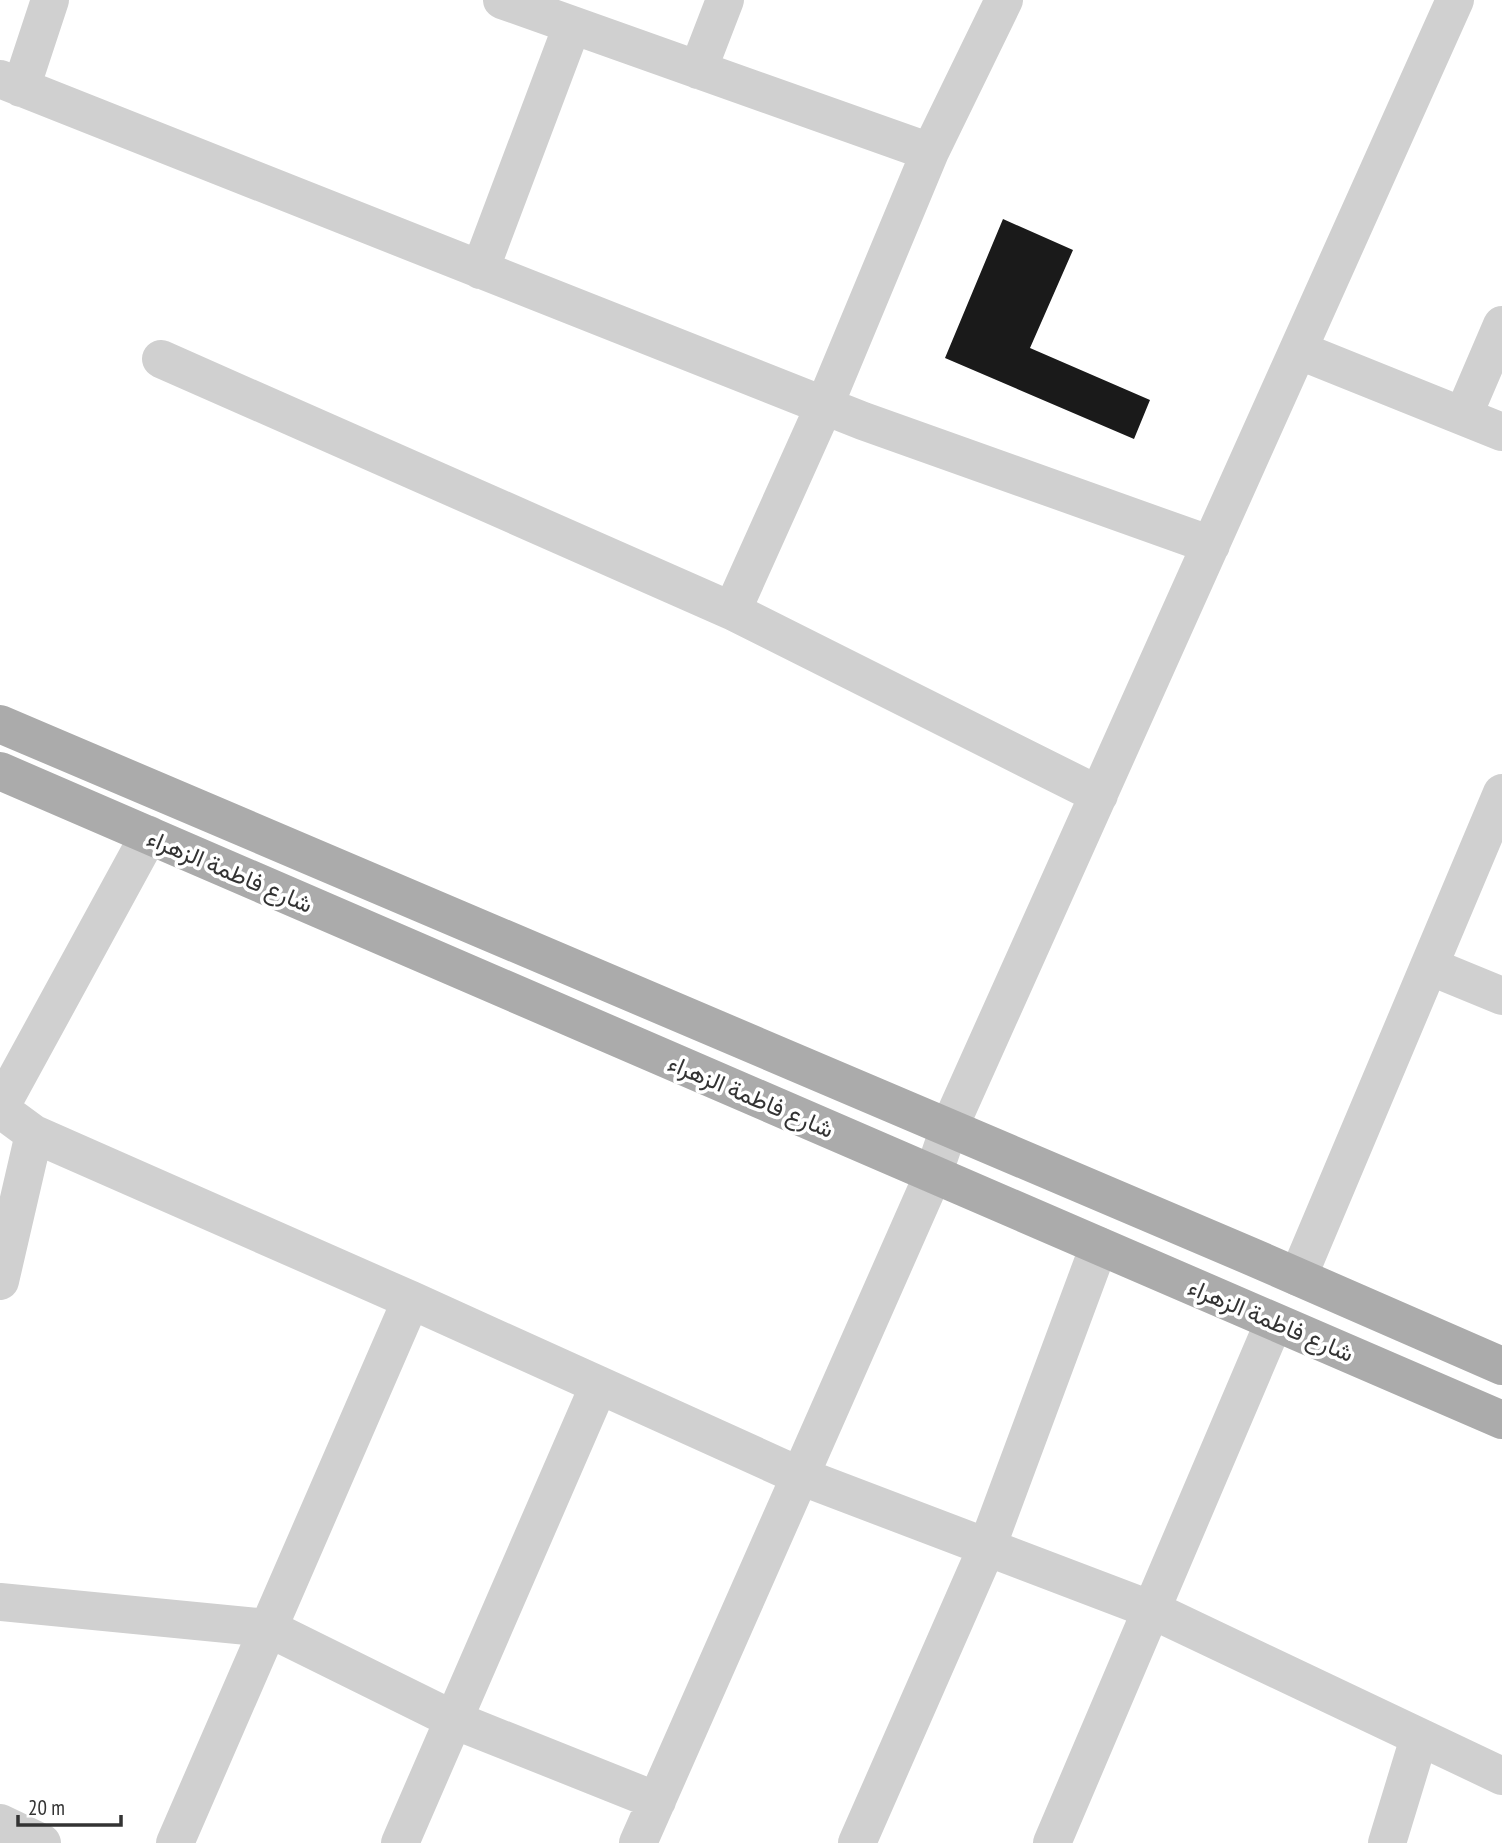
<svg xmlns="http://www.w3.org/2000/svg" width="1502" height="1843" viewBox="0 0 1502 1843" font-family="'PT Sans Narrow',Vazirmatn,sans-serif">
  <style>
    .building { fill: #1a1a1a }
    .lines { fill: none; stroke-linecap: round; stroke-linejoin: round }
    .minor { stroke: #d0d0d0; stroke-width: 38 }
    .major { stroke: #ababab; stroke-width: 38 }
    .labels { text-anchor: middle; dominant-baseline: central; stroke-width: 7; stroke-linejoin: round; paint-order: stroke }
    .street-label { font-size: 24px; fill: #333; stroke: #fff }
  </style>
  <rect width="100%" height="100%" fill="#fff"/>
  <path class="building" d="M1003 219 1073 250 1030 348 1150 400 1134 439 945 358Z"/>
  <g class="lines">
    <path class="minor" d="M502 0 930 152
      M698 70 725 0
      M0 79 863 421 1211 545
      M21 88 50 0
      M480 270 572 26
      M1298 350 1502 432
      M161 359 732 611 1099 795
      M1463 416 1502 325
      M732 611 825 404 930 152 1004 0
      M1429 966 1502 996
      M0 1108 149 835
      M0 1109 34 1134 411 1300 800 1476 1152 1610 1502 1776
      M1298 1277 1502 793
      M0 1281 34 1134
      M0 1602 268 1628 454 1720 657 1801
      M0 1823 42 1843
      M175 1843 411 1300
      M400 1843 599 1385
      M638 1843 933 1175 949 1128 1455 0
      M857 1843 987 1547 1099 1246
      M1052 1843 1274 1322
      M1387 1843 1419 1738"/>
    <path class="major" d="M0 724 1250 1256 1502 1366
      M0 771 1502 1420"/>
  </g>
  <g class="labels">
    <g class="street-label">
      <text transform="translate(230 871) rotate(23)">شارع فاطمة الزهراء</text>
      <text transform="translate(751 1096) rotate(23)">شارع فاطمة الزهراء</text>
      <text transform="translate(1271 1320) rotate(23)">شارع فاطمة الزهراء</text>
    </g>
  </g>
  <path d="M18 1815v10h103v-10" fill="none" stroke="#333333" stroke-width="3.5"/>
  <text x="28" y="1815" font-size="21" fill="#333333" stroke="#ffffff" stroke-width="5" paint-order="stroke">20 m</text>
</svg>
